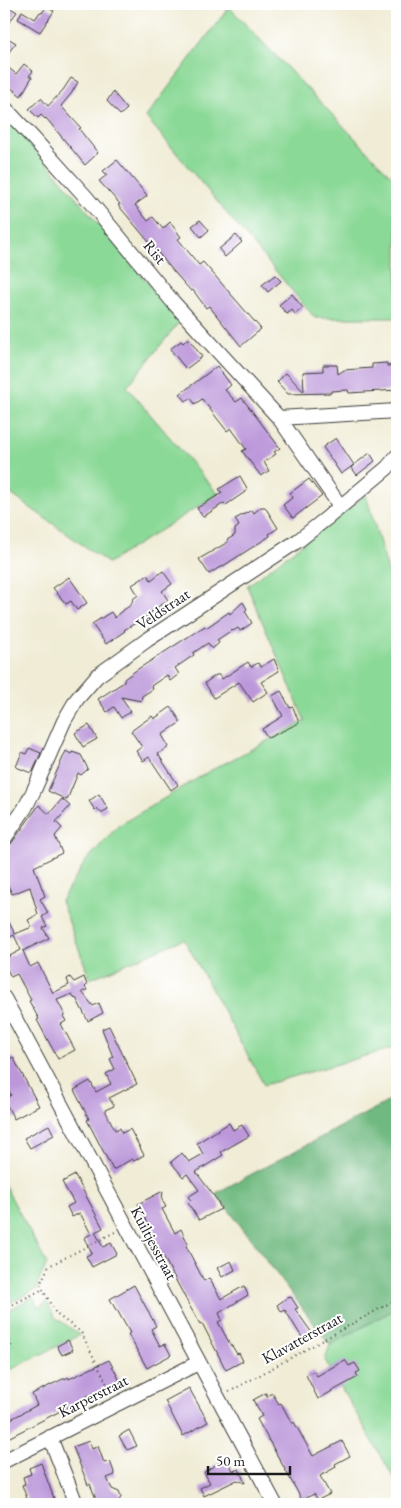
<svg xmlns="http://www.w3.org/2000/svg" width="401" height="1508" viewBox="0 0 401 1508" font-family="'EB Garamond',serif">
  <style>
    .green { fill: #8bd997; stroke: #547a5a }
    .forest { fill: #70b980; stroke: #466a4e }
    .building { fill: #bc98da }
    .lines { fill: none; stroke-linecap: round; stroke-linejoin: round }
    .street-casing { stroke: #3c3b38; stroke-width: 16 }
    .path { stroke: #3c3b38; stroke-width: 2; stroke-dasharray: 1 4; stroke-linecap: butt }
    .street { stroke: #fff; stroke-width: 14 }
    .labels { text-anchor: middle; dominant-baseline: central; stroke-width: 4; stroke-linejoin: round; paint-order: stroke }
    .street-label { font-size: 16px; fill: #1c1c1c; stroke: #fff }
  </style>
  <rect width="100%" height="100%" fill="#fff"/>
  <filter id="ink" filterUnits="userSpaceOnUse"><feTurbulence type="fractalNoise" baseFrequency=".02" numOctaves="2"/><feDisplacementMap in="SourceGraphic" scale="10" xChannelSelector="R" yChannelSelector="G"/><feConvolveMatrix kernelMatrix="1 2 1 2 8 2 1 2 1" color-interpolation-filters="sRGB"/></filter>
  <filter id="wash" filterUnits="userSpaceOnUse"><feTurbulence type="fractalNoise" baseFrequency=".0096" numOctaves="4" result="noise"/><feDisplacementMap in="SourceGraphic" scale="20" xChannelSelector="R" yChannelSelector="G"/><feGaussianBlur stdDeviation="1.12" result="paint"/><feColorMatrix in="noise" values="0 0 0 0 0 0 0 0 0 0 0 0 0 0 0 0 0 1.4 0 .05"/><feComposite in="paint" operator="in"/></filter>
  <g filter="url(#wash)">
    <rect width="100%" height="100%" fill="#f0ecd5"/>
    <path class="green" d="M229 7 397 182V318H315L146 117Z
      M4 115 32 145 180 321 127 387 218 494 108 563 4 489Z
      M366 495 397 602V1047L264 1085 184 939 90 979 61 901 85 862 118 826 208 772 305 721 247 586Z
      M4 1184 47 1264 37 1284 39 1288 4 1306Z
      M33 1297 38 1307 47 1302 55 1317 80 1335 4 1373V1312Z
      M397 1308V1483L325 1360 330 1345Z"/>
    <path class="forest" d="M391 1100 397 1112V1308L330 1345 216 1193Z"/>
    <g id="blocks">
      <path class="building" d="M4 4 17 12 4 29Z
        M46 7 54 11 40 32 18 19 22 11 35 19 40 12 42 13Z
        M4 36 16 43 4 58Z
        M4 64 16 74 24 64 33 71 29 76 32 77 21 96 4 82Z
        M71 78 78 82 71 94 61 106 81 128 79 129 98 153 85 165 46 118 45 119 41 115 38 118 29 109 41 98 48 106 63 90Z
        M113 92 127 109 120 115 107 101Z
        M117 160 146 194 147 196 135 205 148 221 153 217 163 229 170 222 181 237 178 239 199 265 203 262 261 329 241 346 209 306 206 308 193 290 191 291 175 273 118 205 120 204 99 181 107 175 103 171Z
        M200 220 209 230 201 237 192 226Z
        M236 235 242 242 225 257 219 249Z
        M275 275 281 281 268 292 262 285Z
        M292 294 303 308 295 314 292 310 287 314 279 305Z
        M188 338 202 357 186 369 170 349 181 341 183 343Z
        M387 363V366L397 365V390L349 393 348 390 331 391V393L288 394 277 382 286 373 304 392 303 372 323 371V365H337L338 374 344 370 372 368V364Z
        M217 366 231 385 225 390 236 402 242 398 280 448 274 452 276 454 264 462 269 471 261 476 242 451 246 449 231 428 227 431 202 399 195 404 191 398 186 401 180 394Z
        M336 438 354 465 341 474 323 447Z
        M370 453 375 461 357 475 351 467Z
        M240 476 248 490 226 505 224 503 203 517 197 508 222 493 219 489Z
        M309 479 322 496 293 518 283 505 293 497 290 493Z
        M261 507H265L278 528 269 534 270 536 220 568V567L209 574 199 559 228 542 227 540 235 535V529L239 526 235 519 252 510 254 513Z
        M163 571 172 584 162 591 168 600 151 612 152 613 124 630 125 631 106 644 92 624 111 612 115 618 119 613 131 605 133 599 138 595 132 585 148 575 151 580Z
        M69 577 87 603 77 610 71 601 66 604 53 588Z
        M243 602 247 609 245 611 252 623 240 631 238 628 233 631 232 630 217 640 219 643 212 649 208 643 193 653 194 655 175 668 179 674 170 681 167 675 151 686 153 689 142 696 141 701 121 697 131 711 121 718 114 707 107 712 98 699 124 682V679L138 669 205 626 206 628 229 612 230 614Z
        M274 659 279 671 261 682 268 692 253 702 239 682 214 698 205 683 216 675H219L222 679 248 662 251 667 258 663 261 667Z
        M281 691 290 708 293 707 299 723 268 738 262 729 283 716 272 696Z
        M171 707 181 722 162 735 169 747 158 754 178 785 171 790 149 757 143 761 136 751 142 747 131 731 152 716 154 719Z
        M89 725 97 739 83 747 75 733Z
        M29 748 41 753 33 771 31 773 16 767 22 752 26 754Z
        M66 751 71 754 72 752 81 755 88 769 81 775 78 773 67 800 48 791Z
        M99 794 108 809 101 813 97 808 95 810 89 801Z
        M62 799 70 806 56 822 62 828 55 836 62 853 34 867 45 896 40 899 48 913 42 917 47 926 43 928 49 938 23 951 30 967 38 963 53 993 69 985 67 979 70 977 74 982 84 977 87 985 85 987 87 990 82 992 93 1006 99 1003 103 1013 88 1021 76 998 75 999 72 994 57 1000 65 1015 63 1016 66 1021 61 1024 75 1050 58 1059 37 1020 39 1019 29 1001 31 1000 17 974 11 977 4 963V959L21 950 14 935 4 940V913L15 934 32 927 28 920 38 914 30 887 12 894 4 876V851L11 844 39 805 49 814Z
        M109 1026 137 1084 109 1098 114 1106 105 1110 115 1130 120 1128 122 1133 130 1129 144 1155 134 1161 132 1159 113 1170 87 1120 89 1119 74 1090 90 1081 96 1092 111 1084 106 1074 115 1069 110 1059 113 1057 102 1029Z
        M13 1057 39 1106 14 1119 4 1100 11 1095 4 1082V1062Z
        M229 1123 233 1130 242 1125 249 1136 221 1152 223 1155 196 1172 217 1200 221 1209 199 1220 188 1203 191 1200 188 1197 199 1190 187 1174 183 1177 171 1162 182 1153 189 1162 203 1154 197 1143Z
        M49 1125 54 1135 30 1148 24 1138Z
        M75 1175 103 1228 95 1232 103 1247 111 1243 117 1254 92 1267 86 1256 92 1253 84 1238 91 1234 80 1213 72 1217 67 1207 74 1203 62 1182Z
        M163 1191 162 1200 166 1207 162 1209 175 1233 181 1229 188 1244 186 1246 204 1281 209 1278 221 1299 244 1286 248 1295 219 1313 222 1320 218 1322 231 1346H232L237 1354 239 1353 243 1361 226 1370 202 1323 200 1324 189 1305 147 1226 148 1225 138 1204Z
        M231 1261 235 1270 222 1277 217 1268Z
        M134 1285 156 1326 151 1329 160 1346 165 1344 171 1355 147 1368 128 1334 130 1333 117 1310H116L110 1299Z
        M288 1297V1298L291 1297 298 1308 295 1309 312 1333 303 1339 285 1310 282 1312 277 1305Z
        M68 1340 73 1350 62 1355 57 1346Z
        M109 1360 120 1381 92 1395 91 1394 76 1403 4 1440V1405L11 1419 37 1405 32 1394 65 1378V1379L68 1377 69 1379Z
        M345 1360 349 1366 355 1363 360 1371 356 1373 358 1377 318 1399 306 1375 314 1371 317 1376Z
        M189 1388 208 1422 183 1436 165 1401Z
        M266 1393 267 1396 272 1393 279 1404 281 1403 292 1424 294 1422 313 1456 342 1441 350 1456 335 1464 336 1467 320 1476 330 1494 318 1500 314 1494 302 1500 257 1419 262 1416 253 1400Z
        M129 1430 137 1446 127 1450 119 1436Z
        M89 1441 92 1449 98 1446 104 1463 110 1461 115 1475 107 1478 112 1489 119 1492 121 1497 118 1503 114 1504H98L90 1484 88 1485 73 1447Z
        M227 1458 233 1471 239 1469 245 1483 237 1480 204 1496 200 1488 210 1483 204 1472Z
        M41 1463 45 1474 56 1504H29L22 1485 25 1484 23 1477 31 1474 29 1468Z"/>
    </g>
  </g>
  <g filter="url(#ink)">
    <use href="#blocks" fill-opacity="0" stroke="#3c3b38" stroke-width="1"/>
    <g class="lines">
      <defs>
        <path id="street" d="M4 107 32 137 86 197 173 302 279 418 340 506
          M279 418 397 411
          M4 839 25 808 34 790 64 721 77 699 97 676 147 640 299 540 327 518 387 468 397 456
          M4 998 275 1504
          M50 1437 76 1504
          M4 1461 198 1363"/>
      </defs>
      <use href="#street" class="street-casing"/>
      <path class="path" d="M4 1309 43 1289
        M4 1332 13 1350
        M111 1392 81 1332 56 1314 40 1284 49 1266 117 1231
        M229 1392 397 1299"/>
      <use href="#street" class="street"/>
    </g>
  </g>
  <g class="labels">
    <g class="street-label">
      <text transform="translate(155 252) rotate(50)">Rist</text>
      <text transform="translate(163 609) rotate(-34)">Veldstraat</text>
      <text transform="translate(154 1243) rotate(62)">Kuiltjesstraat</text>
      <text transform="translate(302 1338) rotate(-29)">Klavatterstraat</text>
      <text transform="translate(93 1396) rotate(-27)">Karperstraat</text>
    </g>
  </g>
  <rect width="401" height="1508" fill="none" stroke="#fff" stroke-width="20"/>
  <path d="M208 1466v8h82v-8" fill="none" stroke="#1c1c1c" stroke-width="2.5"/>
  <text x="216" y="1466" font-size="15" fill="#1c1c1c" stroke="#ffffff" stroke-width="4" paint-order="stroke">50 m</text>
</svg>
